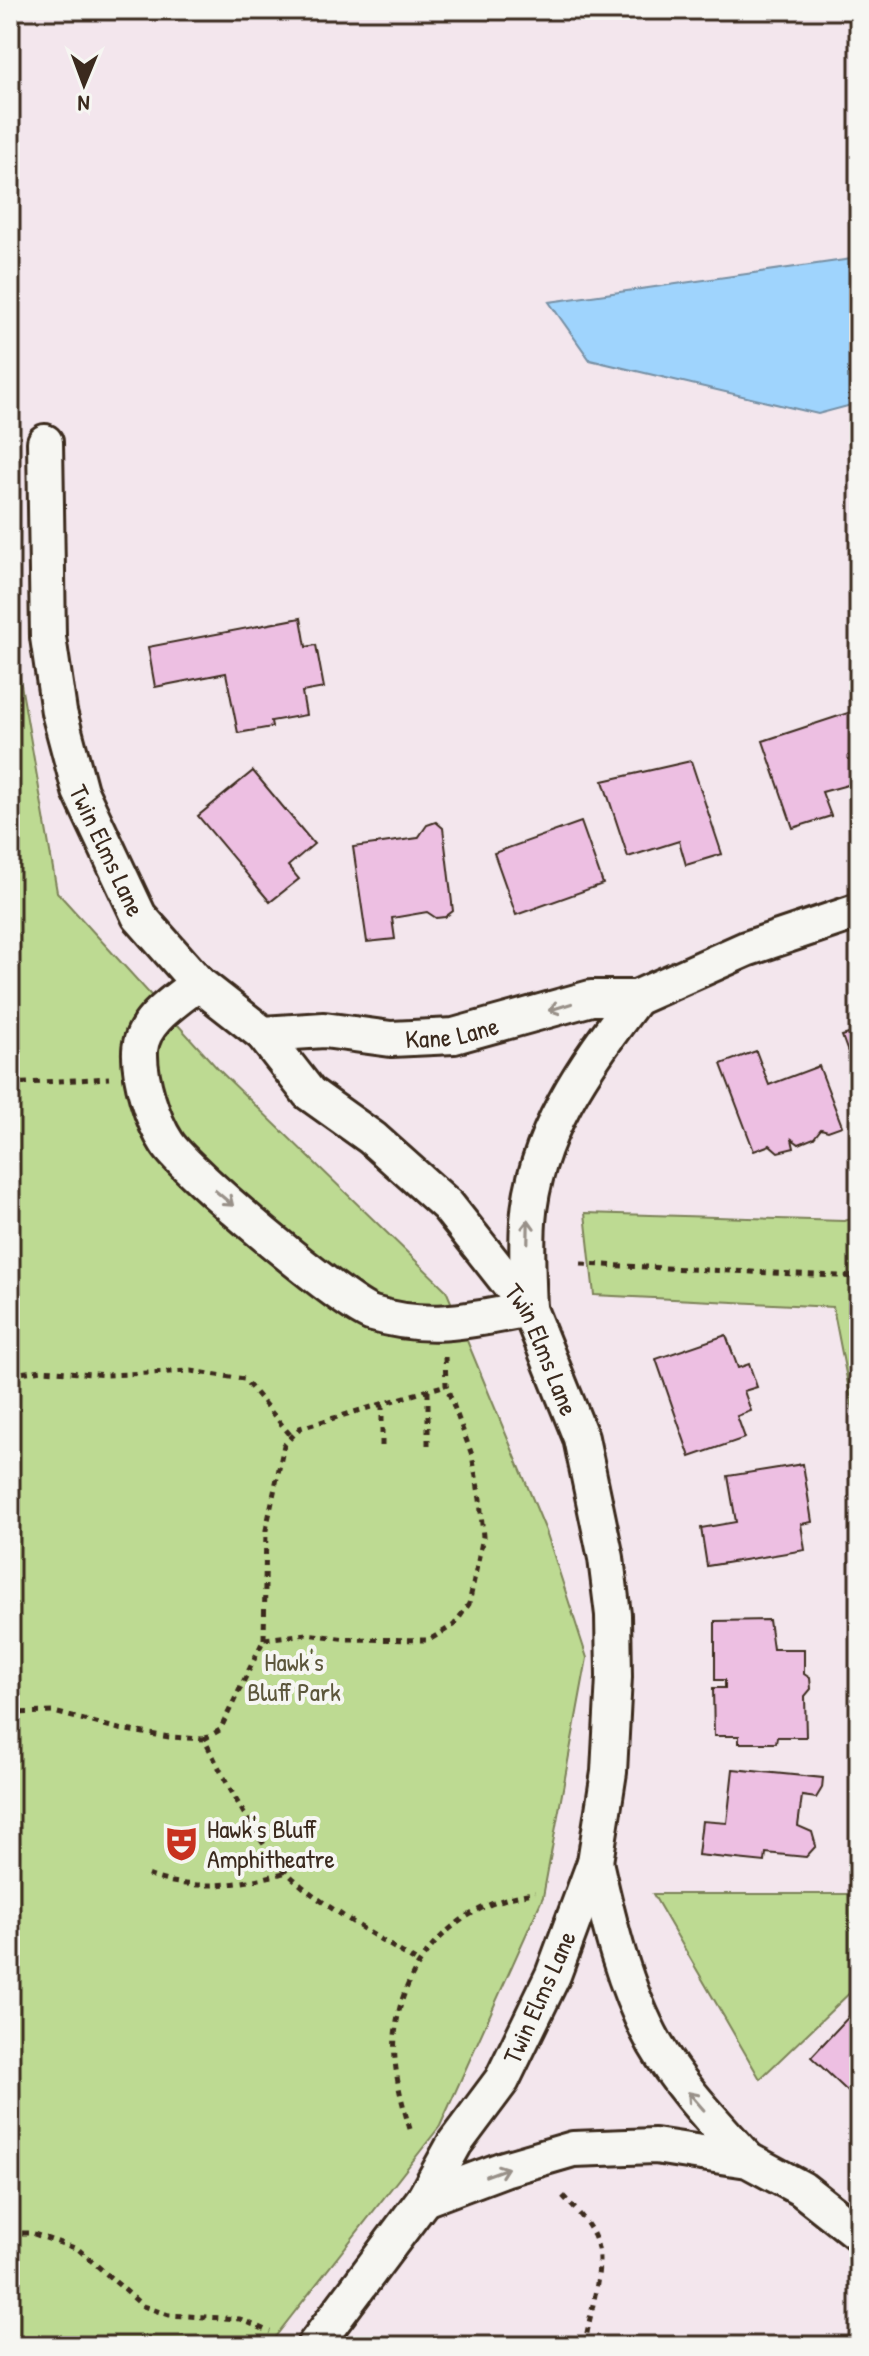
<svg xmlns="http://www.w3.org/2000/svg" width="869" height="2356" viewBox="0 0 869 2356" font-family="'Patrick Hand',sans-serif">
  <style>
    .green { fill: #bdda92; stroke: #7c8258; stroke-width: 2 }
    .water { fill: #9fd4fd; stroke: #7790a4; stroke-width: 2 }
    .building { fill: #edbfe2; stroke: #3b2a1e; stroke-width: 2 }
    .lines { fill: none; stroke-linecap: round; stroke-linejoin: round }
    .minor-casing { stroke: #3b2a1e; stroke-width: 40 }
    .path { stroke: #3b2a1e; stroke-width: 5; stroke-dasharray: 6 6; stroke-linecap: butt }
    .minor { stroke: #f6f6f2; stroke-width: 34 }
    .oneway { stroke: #989088 }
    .labels { text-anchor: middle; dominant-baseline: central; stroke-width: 8; stroke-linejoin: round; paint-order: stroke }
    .street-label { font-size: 26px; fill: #3b2a1e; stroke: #f6f6f2 }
    .park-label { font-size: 26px; fill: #5c563b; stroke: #f6f6f2 }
    .poi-label { font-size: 26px; fill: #3b2a1e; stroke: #f6f6f2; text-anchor: start }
  </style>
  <rect width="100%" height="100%" fill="#f3e6ed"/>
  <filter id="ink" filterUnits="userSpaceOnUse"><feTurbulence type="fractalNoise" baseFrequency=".0125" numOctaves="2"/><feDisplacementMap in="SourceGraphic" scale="16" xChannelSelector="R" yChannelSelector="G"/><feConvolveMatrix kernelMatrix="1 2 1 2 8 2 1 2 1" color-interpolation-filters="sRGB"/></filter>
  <g filter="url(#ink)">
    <path class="green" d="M10 621 57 892 218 1069 446 1290 546 1531 587 1658 543 1897 440 2126 268 2346H10Z
      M585 1213 844 1221 859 1217V1441L833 1307 594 1295Z
      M653 1894H859V1984L760 2079Z"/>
    <path class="water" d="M859 258V403L818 414 590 360 549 302Z"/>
    <path class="building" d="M301 618 306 647 316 645 324 688 302 692 306 715 271 721 272 727 238 733 226 673 155 687 148 647Z
      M851 712 859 734V782L822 792 831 816 793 828 763 741Z
      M691 761 722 854 686 865 679 841 628 857 603 781Z
      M253 771 314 844 288 866 299 879 270 902 198 816Z
      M436 822 443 828 453 911 445 917 436 918 427 912 392 918 395 939 367 942 353 847 418 838 427 825Z
      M581 822 603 884 516 915 494 853Z
      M859 1031V1083L842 1036Z
      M756 1051 769 1085 819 1066 842 1126 828 1131 821 1129 814 1138 799 1144 792 1139 794 1148 778 1152 770 1145 754 1151 721 1064Z
      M726 1335 738 1368 749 1364 757 1387 744 1391 751 1411 737 1416 745 1438 690 1457 656 1359Z
      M803 1464 812 1522 801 1524 805 1550 707 1566 701 1528 736 1522 728 1476Z
      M769 1620 773 1649H804V1674L810 1678 811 1689 805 1696 806 1737H777L776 1743H739V1736H714L713 1688H725V1680H715V1621Z
      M733 1769 823 1778 822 1788 816 1798 802 1796 798 1826 812 1832 816 1846 806 1857 766 1853 765 1862 698 1855 702 1821 727 1823Z
      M854 2011 859 2014V2102L811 2057Z"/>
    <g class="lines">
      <defs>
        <g id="minor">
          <path id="s1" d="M45 442 48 637 59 712 80 791 139 916 198 983 263 1034 309 1093 372 1138 447 1205 529 1309 581 1438 606 1558 613 1615 614 1677 609 1772 595 1862 553 1975 502 2080 455 2143 424 2199 314 2346"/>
          <path d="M198 983C177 1000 141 1021 140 1051 139 1078 152 1120 167 1143 184 1170 344 1305 373 1314 430 1331 472 1320 529 1309"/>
          <path id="s2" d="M263 1034 324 1030 391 1039 454 1036 591 998H636L746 949 859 911"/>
          <path d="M529 1309C528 1280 526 1251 528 1222 534 1135 585 1065 636 998"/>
          <path d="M595 1862C609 1924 624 1988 655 2044 680 2087 715 2123 748 2160"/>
          <path d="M424 2199 504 2169 573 2149 655 2146 748 2160 802 2189 859 2234"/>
        </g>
      </defs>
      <use href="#minor" class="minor-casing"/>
      <path class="path" d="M10 1084 109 1078
        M581 1264 859 1277
        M11 1374 42 1370 106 1375 191 1371 244 1379 292 1437
        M428 1391V1446
        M382 1446V1405
        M264 1639 266 1530 284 1445 300 1428 446 1385
        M10 1713 54 1712 119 1729 169 1737 204 1739C227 1783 248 1827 280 1865 310 1900 380 1938 420 1964
        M204 1739 220 1730 264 1639 307 1634 347 1639 429 1640 454 1625 469 1604 483 1537 480 1499 472 1455 446 1385 445 1356
        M148 1875C192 1892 242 1885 287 1872
        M410 2129C400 2097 391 2061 396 2027 406 1954 463 1901 535 1893
        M563 2196C575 2209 590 2223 596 2241 606 2268 588 2317 585 2346
        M10 2233H31L78 2249 143 2306 169 2315 240 2319 270 2332"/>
      <use href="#minor" class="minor"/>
    </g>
    <defs><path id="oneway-shaft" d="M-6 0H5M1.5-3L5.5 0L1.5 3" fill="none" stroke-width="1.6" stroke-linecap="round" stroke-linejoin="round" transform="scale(2)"/></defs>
    <g class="oneway">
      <use href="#oneway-shaft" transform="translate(560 1007) rotate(163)"/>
      <use href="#oneway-shaft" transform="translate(224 1198) rotate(40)"/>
      <use href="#oneway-shaft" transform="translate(528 1231) rotate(-89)"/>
      <use href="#oneway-shaft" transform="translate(696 2101) rotate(-131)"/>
      <use href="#oneway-shaft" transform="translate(497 2172) rotate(-20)"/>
    </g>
  </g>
  <defs>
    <symbol id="theatre-bare" viewBox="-9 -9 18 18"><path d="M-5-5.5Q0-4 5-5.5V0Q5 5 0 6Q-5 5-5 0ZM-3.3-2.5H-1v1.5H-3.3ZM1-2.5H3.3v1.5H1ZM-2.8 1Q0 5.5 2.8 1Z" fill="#c8321e" stroke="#f6f6f2" stroke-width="2.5" paint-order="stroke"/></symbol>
  </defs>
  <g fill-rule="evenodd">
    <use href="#theatre-bare" x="156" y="1818" width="51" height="51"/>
  </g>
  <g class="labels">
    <g class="street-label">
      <text stroke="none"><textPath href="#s1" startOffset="418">Twin Elms Lane</textPath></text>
      <text stroke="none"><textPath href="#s2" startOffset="190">Kane Lane</textPath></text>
      <text stroke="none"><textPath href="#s1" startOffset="1090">Twin Elms Lane</textPath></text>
      <text transform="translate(539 1997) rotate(-66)">Twin Elms Lane</text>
    </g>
    <g class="park-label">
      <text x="294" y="1661">Hawk's<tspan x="294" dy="30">Bluff Park</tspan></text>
    </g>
    <g class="poi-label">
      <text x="207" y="1828">Hawk's Bluff<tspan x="207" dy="30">Amphitheatre</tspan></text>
    </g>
  </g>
  <rect width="869" height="2356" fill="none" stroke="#f6f6f2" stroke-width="40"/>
  <rect x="20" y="20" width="829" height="2316" fill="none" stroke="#3b2a1e" stroke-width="3" filter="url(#ink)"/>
  <g transform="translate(84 84) rotate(181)" stroke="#f6f6f2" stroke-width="6" paint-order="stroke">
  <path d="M0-6L14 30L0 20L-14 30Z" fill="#3b2a1e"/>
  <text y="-12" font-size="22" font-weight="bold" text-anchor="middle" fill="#3b2a1e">N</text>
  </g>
</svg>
